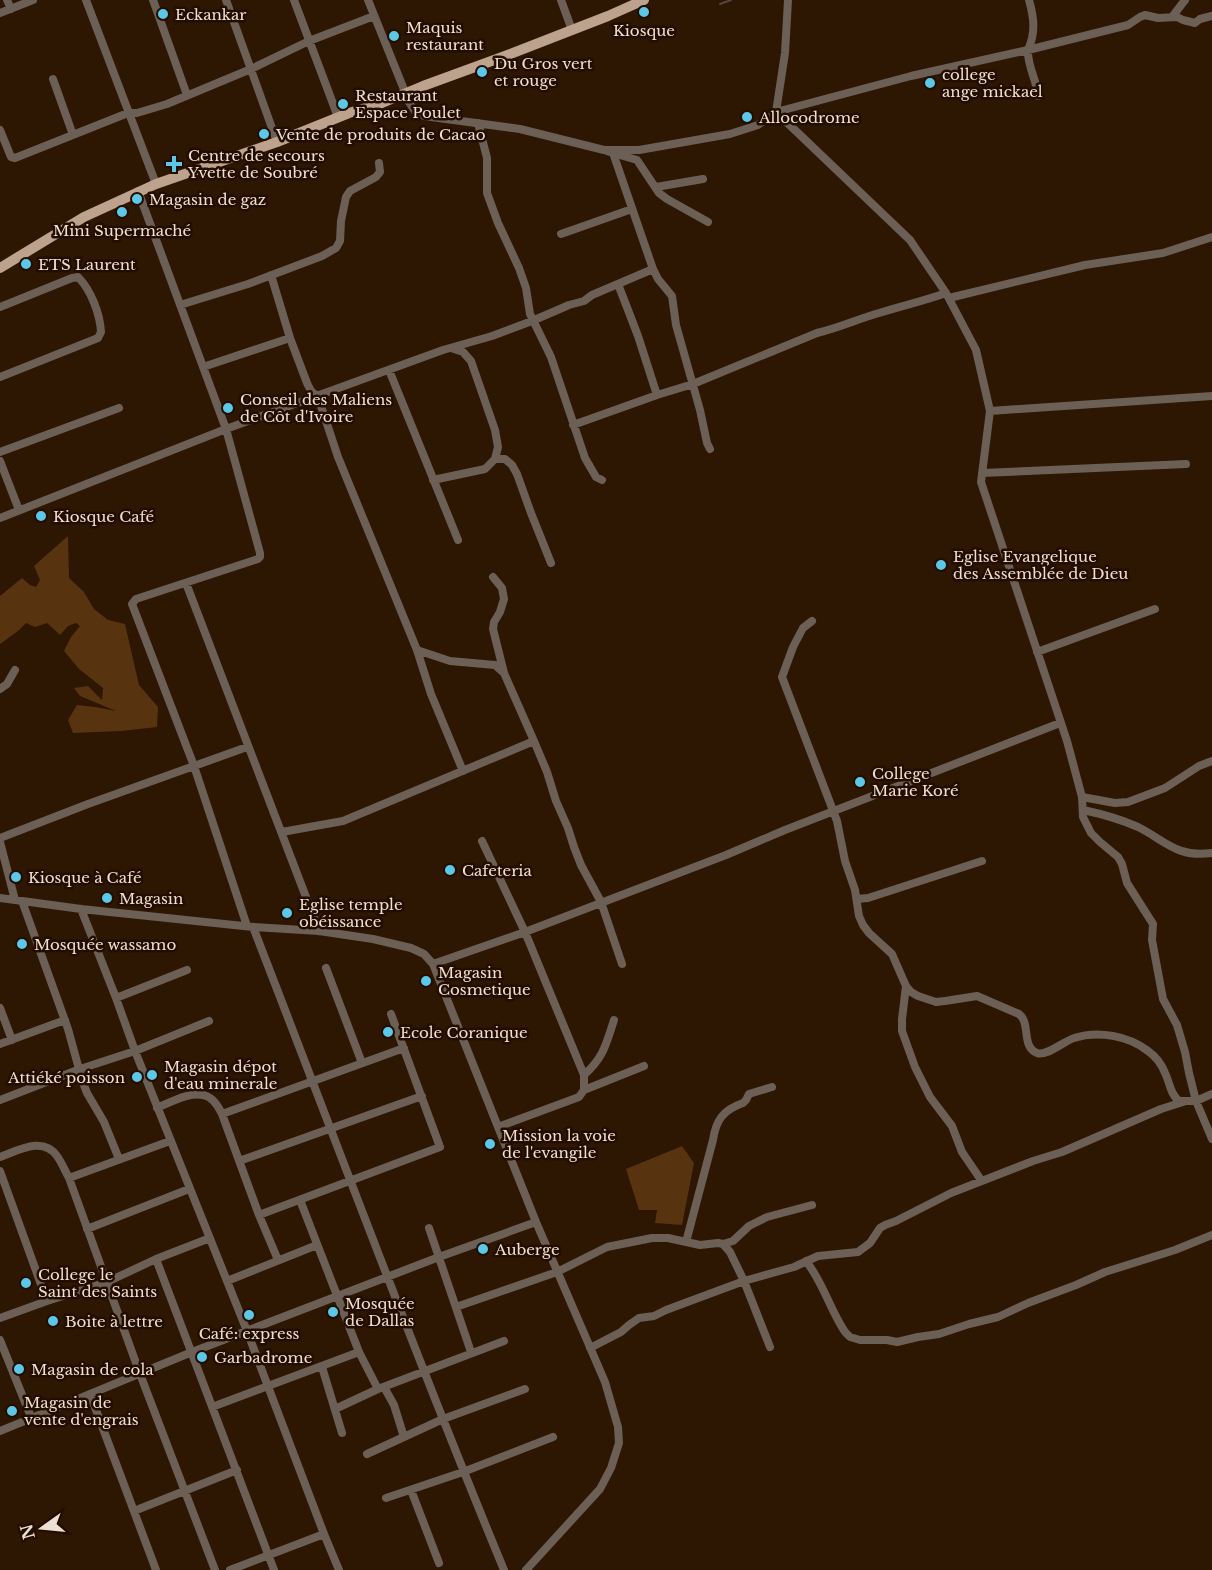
<svg xmlns="http://www.w3.org/2000/svg" width="1212" height="1570" viewBox="0 0 1212 1570" font-family="'Libre Baskerville',serif">
  <style>
    .green { fill: #58330f }
    .lines { fill: none; stroke-linecap: round; stroke-linejoin: round }
    .stream { stroke: #55443f; stroke-width: 2 }
    .minor { stroke: #6c5f55; stroke-width: 8 }
    .major { stroke: #bda38e; stroke-width: 10 }
    .poi-dot { fill: #5dc7e8; stroke: #230d00; stroke-width: 2 }
    .labels { text-anchor: middle; dominant-baseline: central; stroke-width: 5; stroke-linejoin: round; paint-order: stroke }
    .poi-label { font-size: 15px; fill: #efdfd2; stroke: #230d00; text-anchor: start }
  </style>
  <rect width="100%" height="100%" fill="#2d1602"/>
  <path class="green" d="M68 536 69 578 84 592 94 609 108 620 125 624 139 685 158 707 157 727 121 731 73 733 68 720 77 705 95 707 116 711 80 696 74 688 88 686 102 700 103 688 79 669 64 651 71 637 80 626 76 623 68 626 60 635 47 623 35 627 26 623 18 631 0 644V596L22 578 30 585 36 587 40 580 34 566Z
    M682 1146 694 1163 682 1225 655 1223 657 1210H639L626 1169Z"/>
  <g class="lines">
    <path class="stream" d="M720 4 731 0"/>
    <path class="minor" d="M7 0 11 9
      M86 0 156 184
      M153 0 187 95
      M226 0 277 142
      M294 0 338 117
      M368 0 409 102 415 111 424 116 520 129 604 150H639L730 134 758 125 776 112 785 53 788 0
      M561 0 572 30
      M0 13 33 0
      M1172 17 1185 0
      M53 79 73 135
      M1038 96C1037 80 1027 66 1028 50L1128 25 1140 17 1145 15 1158 18 1177 17 1183 20 1195 23 1200 19 1212 16
      M776 112 910 240 946 293 976 350 990 411 981 482 1067 741 1082 797 1115 803 1128 802 1165 788 1199 766 1212 761
      M776 112 911 76 1028 50C1036 32 1034 18 1029 0
      M478 123 487 158V193L498 223 519 268 526 288 530 314 551 357 585 458 596 477 602 480
      M0 130 11 157 15 158 128 113H137L167 104 251 69 309 41 374 16
      M607 151 613 153 653 269 658 279 672 296 676 325 700 410 707 443 710 449
      M613 153 637 160 659 193 667 199 708 222
      M656 187 703 179
      M138 191 226 429 260 553V557L258 559 136 599 132 604 194 766 247 926
      M561 234 632 209
      M271 275 290 338 307 383 311 391 318 397 338 457 417 650 431 694 463 771
      M618 284 638 336 657 395
      M949 298 1085 265 1163 253 1212 237
      M180 305 248 284 322 256 336 248 340 241 341 221 346 197 350 191 376 177 380 172 379 163
      M0 307 72 278 78 277C91 290 100 314 101 332L98 338 0 377
      M203 367 290 338
      M389 370 458 540
      M990 411 1212 396
      M573 425 657 395 693 384 817 333C838 328 858 319 879 313 901 306 924 301 946 293
      M0 452 119 408
      M495 459H505L512 465 517 474 531 513 551 563
      M0 461 19 510
      M982 473 1186 464
      M433 480 485 469 495 459 498 447 495 430 471 361 463 352 451 348
      M0 518 226 429 443 350 492 336 532 321 569 305 584 301 592 295 653 269
      M493 577 502 588 504 599 500 612 494 622 493 629 504 673 534 741 547 772 556 801 568 828 574 847 581 865 601 902 622 964
      M186 583 319 931
      M812 621 803 628 793 647 782 677 837 821 845 861 855 890 859 916 863 925 869 933 892 954 906 986 911 992 918 996 936 1002 945 1001 977 996 1019 1014C1031 1023 1021 1047 1037 1053 1046 1057 1064 1041 1074 1038 1098 1030 1129 1036 1148 1051 1155 1056 1162 1065 1165 1073 1170 1083 1170 1094 1179 1101H1196L1212 1094
      M417 650 450 661 495 665 504 673
      M1037 652 1155 609
      M0 689 7 684 15 670
      M1082 797 1083 817 1091 833 1100 842 1118 857 1122 864 1127 883 1153 924 1152 940 1163 999 1177 1025 1185 1052 1189 1073 1196 1101 1212 1139
      M1083 810C1102 814 1120 819 1138 827 1166 841 1177 858 1212 853
      M282 832 343 821 534 741
      M0 838 88 804 247 747
      M482 841 525 932 584 1075V1090L579 1097 498 1127
      M0 842 15 900
      M0 898 81 909 253 927 319 931 373 939 411 948 424 954 433 964 536 1222 605 1382 618 1427 619 1443 611 1468 600 1489 526 1570
      M857 899 868 898 982 861
      M22 901 68 1029 82 1080 87 1093 104 1122 119 1159
      M81 909 116 998 135 1051 247 1331 324 1534 339 1570
      M253 927C336 1141 416 1357 504 1570
      M433 964 525 932 726 855 785 830 1060 723
      M326 968 362 1063
      M906 986 902 1019V1031L915 1067 930 1097 952 1126 962 1152 981 1180
      M116 998 187 970
      M0 1008 12 1040
      M0 1044 65 1020
      M584 1075C604 1057 606 1044 614 1020
      M584 1090 644 1066
      M0 1100 80 1069 135 1051 209 1021
      M157 1108C171 1102 195 1088 210 1098 215 1101 219 1108 222 1114L259 1215 278 1260
      M222 1114 404 1048
      M0 1157C19 1150 43 1136 57 1156 62 1163 65 1171 69 1178L140 1374 215 1570
      M239 1161 422 1096
      M0 1171 47 1301
      M69 1178 170 1141
      M300 1200 359 1352 378 1389
      M259 1215 440 1147 391 1014
      M429 1228 471 1352
      M87 1229 189 1189
      M686 1242 713 1140C716 1120 723 1110 743 1103L746 1100 749 1094 772 1087
      M723 1244 733 1241 749 1226 767 1217 812 1205
      M156 1259 274 1570
      M806 1261C823 1282 830 1310 845 1332L850 1337 860 1340H887L897 1342 918 1337 939 1334 969 1324 998 1317 1028 1303 1076 1285 1105 1272 1175 1250 1212 1235
      M227 1281 317 1245
      M456 1307 557 1272 607 1247 652 1238H668L700 1245 718 1243 723 1244 730 1252 744 1281 794 1267 818 1256 858 1252 870 1243 880 1228 885 1225 896 1221 951 1193 1033 1161 1062 1152 1161 1109 1183 1102
      M0 1318 47 1301 107 1282 156 1259 210 1238
      M0 1340 31 1417
      M590 1348 621 1332 629 1325 639 1318 654 1316 666 1310 744 1281 770 1347
      M322 1367 342 1433
      M384 1387 394 1405 404 1437
      M90 1394 156 1570
      M212 1407 359 1352
      M335 1409 378 1389 504 1341
      M0 1431 192 1352 439 1257 536 1222
      M367 1454 443 1419 525 1389
      M411 1490 439 1563
      M386 1498 463 1472 553 1437
      M134 1511 237 1470
      M230 1570 324 1534"/>
    <path class="major" d="M0 268 84 217 156 184 277 142 349 113 382 103 423 86 505 56 608 16 644 0"/>
  </g>
  <g class="poi-dot">
    <circle cx="644" cy="12" r="6"/>
    <circle cx="163" cy="14" r="6"/>
    <circle cx="394" cy="36" r="6"/>
    <circle cx="482" cy="72" r="6"/>
    <circle cx="930" cy="83" r="6"/>
    <circle cx="343" cy="104" r="6"/>
    <circle cx="747" cy="117" r="6"/>
    <circle cx="264" cy="134" r="6"/>
    <path d="M171 155h6v6h6v6h-6v6h-6v-6h-6v-6h6z"/>
    <circle cx="137" cy="199" r="6"/>
    <circle cx="122" cy="212" r="6"/>
    <circle cx="26" cy="264" r="6"/>
    <circle cx="228" cy="408" r="6"/>
    <circle cx="41" cy="516" r="6"/>
    <circle cx="941" cy="565" r="6"/>
    <circle cx="860" cy="782" r="6"/>
    <circle cx="450" cy="870" r="6"/>
    <circle cx="16" cy="877" r="6"/>
    <circle cx="107" cy="898" r="6"/>
    <circle cx="287" cy="913" r="6"/>
    <circle cx="22" cy="944" r="6"/>
    <circle cx="426" cy="981" r="6"/>
    <circle cx="388" cy="1032" r="6"/>
    <circle cx="152" cy="1075" r="6"/>
    <circle cx="137" cy="1077" r="6"/>
    <circle cx="490" cy="1144" r="6"/>
    <circle cx="483" cy="1249" r="6"/>
    <circle cx="26" cy="1283" r="6"/>
    <circle cx="333" cy="1312" r="6"/>
    <circle cx="249" cy="1315" r="6"/>
    <circle cx="53" cy="1321" r="6"/>
    <circle cx="202" cy="1357" r="6"/>
    <circle cx="19" cy="1369" r="6"/>
    <circle cx="12" cy="1411" r="6"/>
  </g>
  <g class="labels">
    <g class="poi-label">
      <text x="175" y="14">Eckankar</text>
      <text x="406" y="27">Maquis<tspan x="406" dy="17">restaurant</tspan></text>
      <text x="644" y="30" text-anchor="middle">Kiosque</text>
      <text x="494" y="63">Du Gros vert<tspan x="494" dy="17">et rouge</tspan></text>
      <text x="942" y="74">college<tspan x="942" dy="17">ange mickael</tspan></text>
      <text x="355" y="95">Restaurant<tspan x="355" dy="17">Espace Poulet</tspan></text>
      <text x="759" y="117">Allocodrome</text>
      <text x="276" y="134">Vente de produits de Cacao</text>
      <text x="188" y="155">Centre de secours<tspan x="188" dy="17">Yvette de Soubré</tspan></text>
      <text x="149" y="199">Magasin de gaz</text>
      <text x="122" y="230" text-anchor="middle">Mini Supermaché</text>
      <text x="38" y="264">ETS Laurent</text>
      <text x="240" y="399">Conseil des Maliens<tspan x="240" dy="17">de Côt d'Ivoire</tspan></text>
      <text x="53" y="516">Kiosque Café</text>
      <text x="953" y="556">Eglise Evangelique<tspan x="953" dy="17">des Assemblée de Dieu</tspan></text>
      <text x="872" y="773">College<tspan x="872" dy="17">Marie Koré</tspan></text>
      <text x="462" y="870">Cafeteria</text>
      <text x="28" y="877">Kiosque à Café</text>
      <text x="119" y="898">Magasin</text>
      <text x="299" y="904">Eglise temple<tspan x="299" dy="17">obéissance</tspan></text>
      <text x="34" y="944">Mosquée wassamo</text>
      <text x="438" y="972">Magasin<tspan x="438" dy="17">Cosmetique</tspan></text>
      <text x="400" y="1032">Ecole Coranique</text>
      <text x="164" y="1066">Magasin dépot<tspan x="164" dy="17">d'eau minerale</tspan></text>
      <text x="125" y="1077" text-anchor="end">Attiéké poisson</text>
      <text x="502" y="1135">Mission la voie<tspan x="502" dy="17">de l'evangile</tspan></text>
      <text x="495" y="1249">Auberge</text>
      <text x="38" y="1274">College le<tspan x="38" dy="17">Saint des Saints</tspan></text>
      <text x="345" y="1303">Mosquée<tspan x="345" dy="17">de Dallas</tspan></text>
      <text x="65" y="1321">Boite à lettre</text>
      <text x="249" y="1333" text-anchor="middle">Café: express</text>
      <text x="214" y="1357">Garbadrome</text>
      <text x="31" y="1369">Magasin de cola</text>
      <text x="24" y="1402">Magasin de<tspan x="24" dy="17">vente d'engrais</tspan></text>
    </g>
  </g>
  <g transform="translate(42 1528) rotate(255)" stroke="#230d00" stroke-width="4.5" paint-order="stroke">
  <path d="M0-4.5L10 22L0 15L-10 22Z" fill="#efdfd2"/>
  <text y="-9" font-size="16" font-weight="bold" text-anchor="middle" fill="#efdfd2">N</text>
  </g>
</svg>
